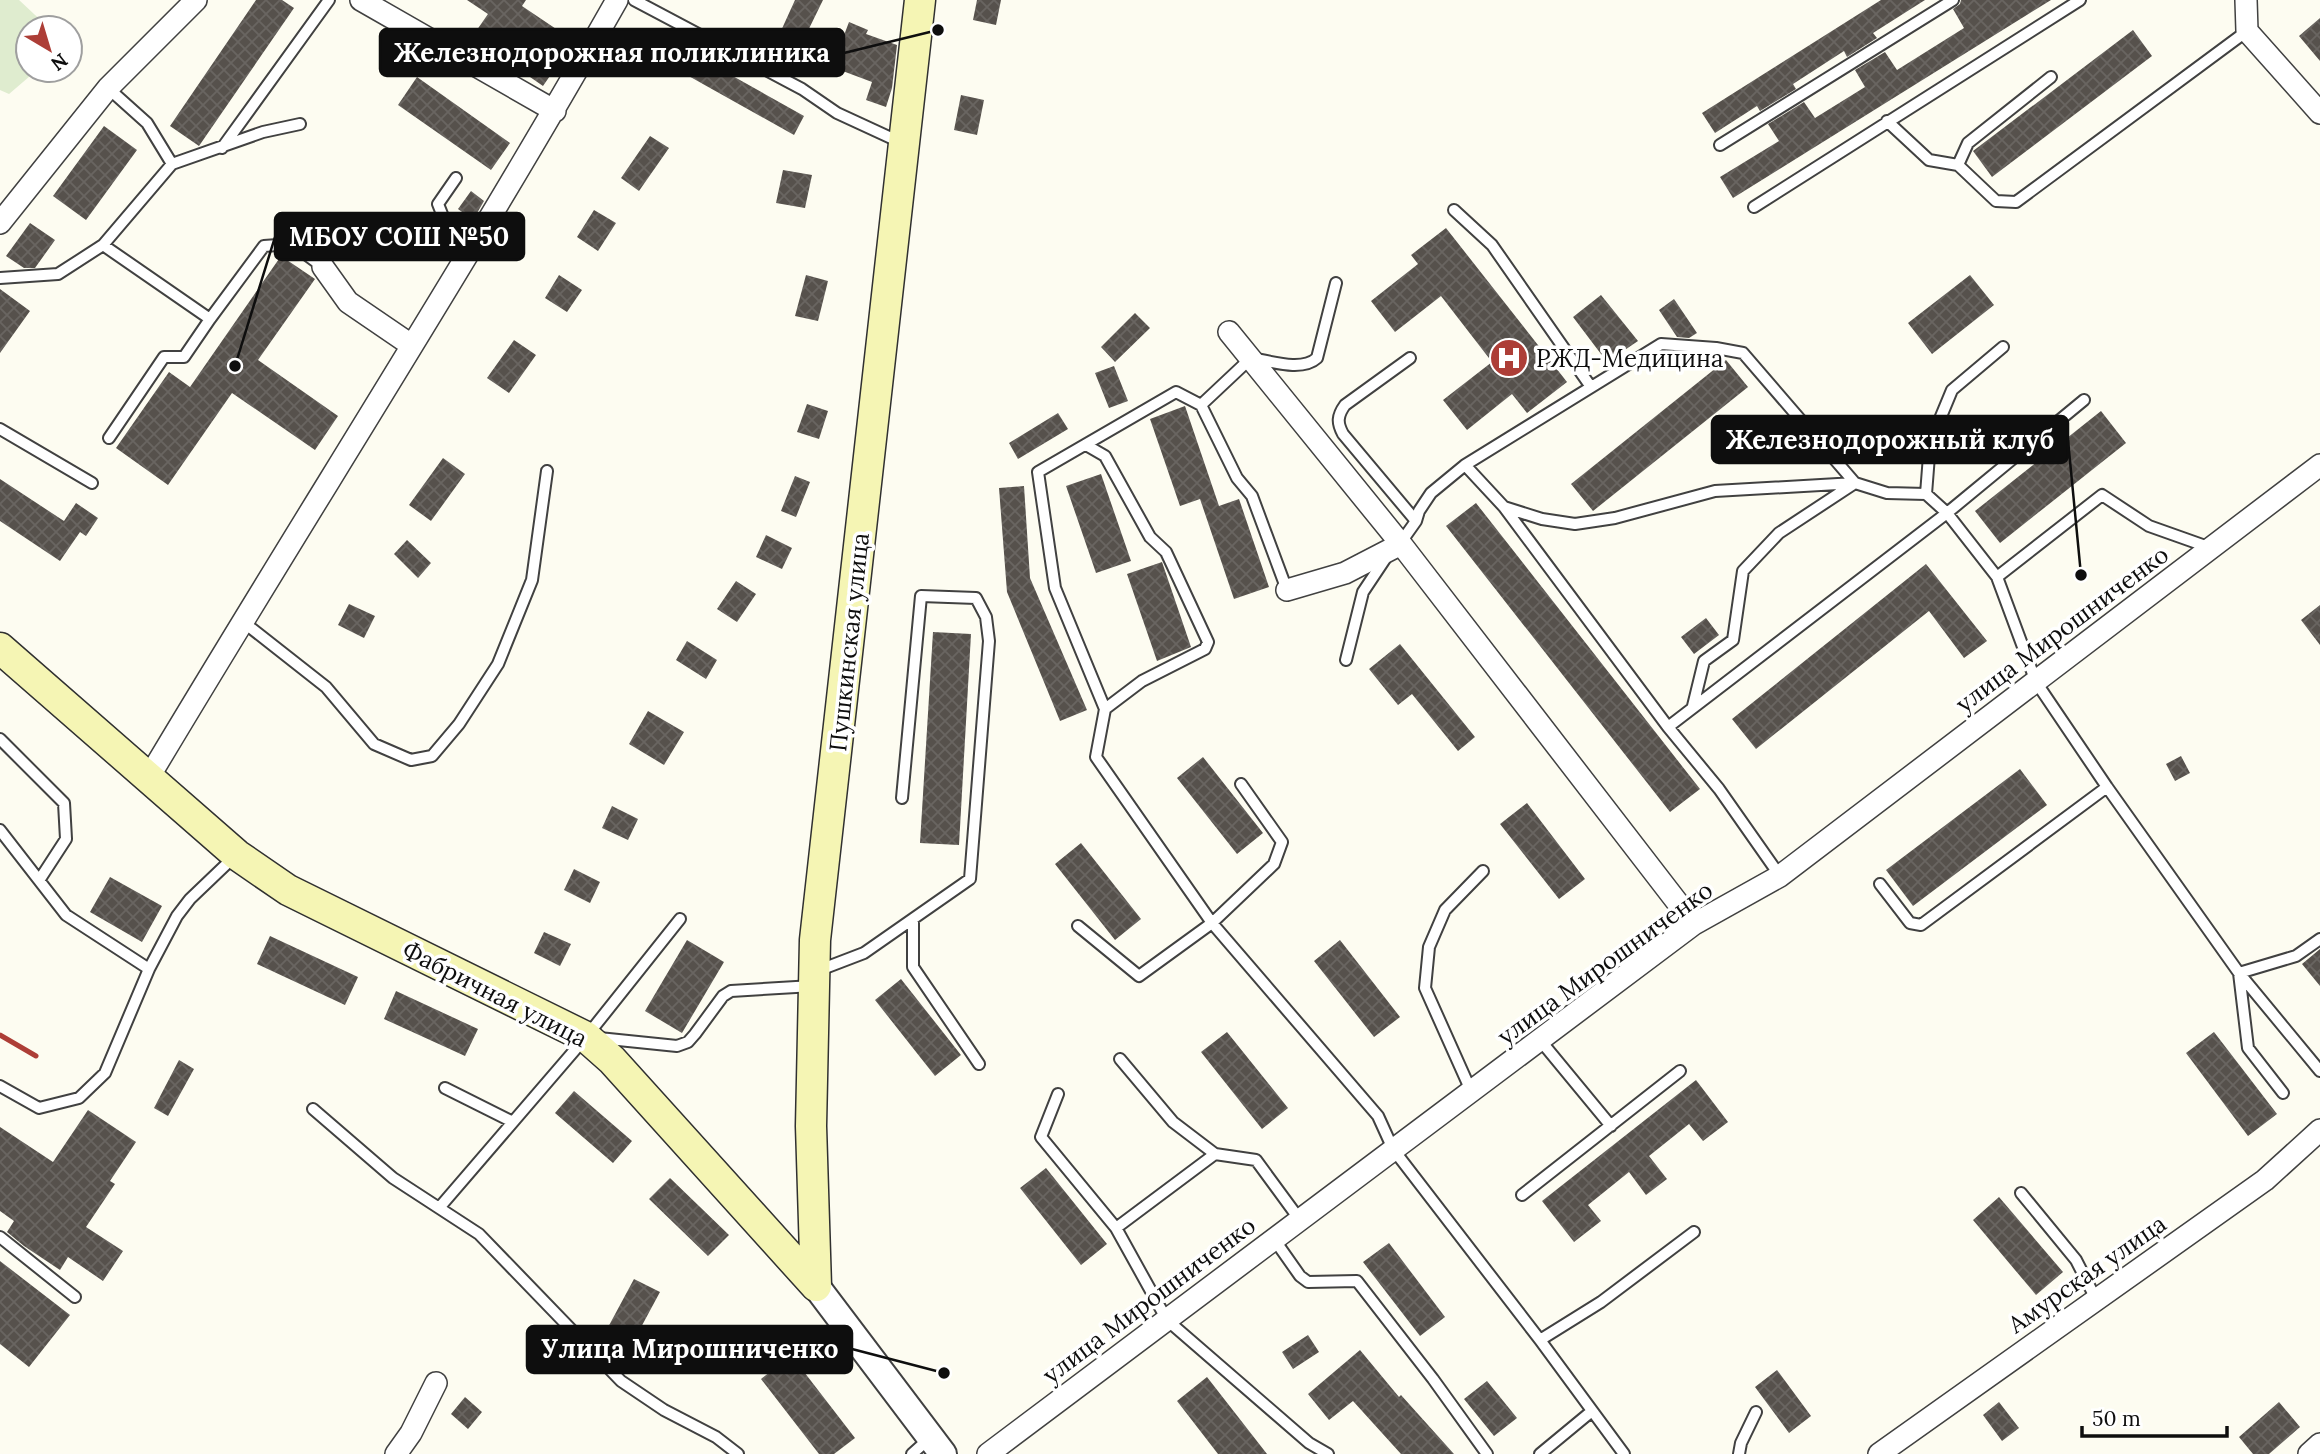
<svg xmlns="http://www.w3.org/2000/svg" width="2320" height="1454" viewBox="0 0 2320 1454" font-family="Lora,serif">
  <style>
    .pitch { fill: #dfeccf }
    .building { fill: url(#building-cross-hatch) }
    .lines { fill: none; stroke-linecap: round; stroke-linejoin: round }
    .service-casing { stroke: #414141; stroke-width: 14 }
    .minor-casing { stroke: #414141; stroke-width: 24 }
    .tertiary-casing { stroke: #414141; stroke-width: 30 }
    .secondary-casing { stroke: #303030; stroke-width: 33 }
    .service { stroke: #fff; stroke-width: 10 }
    .minor { stroke: #fff; stroke-width: 21 }
    .tertiary { stroke: #fff; stroke-width: 26 }
    .secondary { stroke: #f5f5b4; stroke-width: 30 }
    .rail { stroke: #ad3e37; stroke-width: 5 }
    .labels { text-anchor: middle; dominant-baseline: central; stroke-width: 7; stroke-linejoin: round; paint-order: stroke }
    .poi-label { font-size: 24px; fill: #0e0e0e; stroke: #fff; text-anchor: start }
    .street-label { font-size: 24px; fill: #0e0e0e; stroke: #fff }
    .leader { fill: none; stroke: #0e0e0e; stroke-width: 2.5 }
    .callout-dot { fill: #0e0e0e; stroke: #fff; stroke-width: 2.5 }
    .callout { fill: #0e0e0e; stroke: #0e0e0e; stroke-width: 2.5 }
    .callout-label { font-size: 26px; text-anchor: middle; font-weight: bold; fill: #fff }
  </style>
  <defs>
    <pattern id="building-cross-hatch" width="8" height="8" patternUnits="userSpaceOnUse" patternTransform="scale(1.75)"><rect width="8" height="8" fill="#56514c"/><path d="M0 0l8 8M0 8l8-8" fill="none" stroke="#696561"/></pattern>
  </defs>
  <rect width="100%" height="100%" fill="#fdfcf1"/>
  <path class="pitch" d="M0 0H19L49 28H28V70H37L9 94 0 90Z"/>
  <path class="building" d="M256 0H282L294 8 199 146 170 126Z
    M467 0H526L522 6 574 41 543 86 472 37 488 14Z
    M795 0H823L802 43 780 33Z
    M977 0H1001L996 25 973 20Z
    M1881 0H1925L1873 33 1877 38 1847 57 1844 51 1793 84 1796 89 1760 111 1757 106 1715 133 1702 113Z
    M1961 0H2051L1733 198 1720 177 1779 141 1768 124 1804 102 1815 118 1865 87 1855 70 1885 52 1897 70 1964 28 1953 9 1960 4Z
    M2320 18V61L2299 36Z
    M849 22 868 30 866 34 897 45 892 88 886 107 866 100 872 82 832 67Z
    M2133 30 2152 56 1992 177 1973 151Z
    M663 37 804 116 794 135 653 56Z
    M417 77 510 143 491 170 398 105Z
    M961 95 984 100 977 135 954 130Z
    M104 126 137 150 86 220 53 196Z
    M650 136 669 148 639 191 621 178Z
    M783 170 812 175 805 208 776 203Z
    M471 191 484 201 473 220 458 209Z
    M594 210 616 223 598 251 577 237Z
    M30 223 55 240 35 268H24L6 256Z
    M1446 228 1567 382 1527 413 1512 394 1467 430 1443 400 1492 362 1441 296 1395 332 1371 301 1418 264 1411 255Z
    M281 256 315 279 258 360 338 416 315 450 232 393 168 485 116 448 169 372 190 387Z
    M559 275 582 290 567 312 545 298Z
    M806 275 828 281 818 321 795 316Z
    M1970 275 1994 305 1932 354 1908 323Z
    M0 289 30 311 0 353Z
    M1601 295 1638 341 1607 362 1573 317Z
    M1674 299 1697 333 1689 338 1677 337 1659 310Z
    M1135 313 1150 328 1115 362 1101 347Z
    M514 340 536 355 509 393 487 378Z
    M1726 360 1748 387 1593 511 1571 484Z
    M1114 366 1128 401 1109 408 1095 373Z
    M807 404 828 411 819 439 797 432Z
    M1185 406 1219 506 1239 499 1269 587 1234 599 1200 499 1180 506 1150 419Z
    M2101 411 2126 443 2000 543 1975 511Z
    M1058 413 1068 429 1018 459 1009 443Z
    M443 458 465 474 431 521 409 505Z
    M1101 474 1131 561 1096 573 1066 486Z
    M795 476 810 482 796 517 781 511Z
    M0 479 64 521 76 503 98 518 86 536 80 532 60 561 0 521Z
    M1024 486 1030 578 1087 710 1060 721 1007 592 999 488Z
    M1476 503 1700 789 1670 812 1446 526Z
    M766 535 792 548 782 569 756 557Z
    M407 540 431 563 418 578 394 554Z
    M1162 562 1191 647 1157 661 1127 574Z
    M1926 564 1987 641 1964 658 1929 611 1756 749 1732 719Z
    M736 581 756 594 737 622 717 609Z
    M349 604 375 616 364 638 338 625Z
    M2320 605V645L2301 620Z
    M1706 618 1719 635 1694 654 1681 637Z
    M933 632 971 634 959 845 920 843Z
    M687 641 717 660 706 679 676 660Z
    M1400 644 1475 737 1458 751 1412 694 1398 705 1369 669Z
    M648 711 684 732 664 765 629 744Z
    M2181 756 2190 773 2175 781 2166 764Z
    M1203 757 1263 833 1237 854 1177 778Z
    M2020 769 2047 805 1913 906 1886 870Z
    M1527 803 1585 879 1559 899 1500 824Z
    M612 806 638 819 628 840 602 828Z
    M1081 843 1141 919 1115 940 1055 864Z
    M574 869 600 882 590 903 564 890Z
    M110 877 162 906 142 942 90 912Z
    M544 932 571 944 560 966 534 953Z
    M270 936 358 977 345 1005 257 964Z
    M687 940 724 962 682 1033 645 1011Z
    M1340 940 1400 1017 1374 1037 1314 961Z
    M2320 949V986L2302 964Z
    M901 979 961 1055 935 1076 875 1000Z
    M396 991 478 1029 465 1056 384 1019Z
    M1227 1032 1288 1108 1262 1129 1201 1052Z
    M2214 1032 2277 1114 2248 1136 2186 1053Z
    M179 1060 194 1069 168 1116 154 1108Z
    M1696 1080 1728 1122 1703 1141 1689 1124 1649 1156 1667 1179 1646 1195 1629 1172 1588 1205 1601 1221 1574 1242 1542 1201Z
    M574 1091 632 1141 613 1163 555 1113Z
    M88 1110 136 1142 110 1181 115 1184 86 1227 123 1251 103 1281 68 1257 60 1270 24 1246 7 1232 14 1221 0 1211V1127L53 1162Z
    M1046 1168 1107 1244 1081 1265 1020 1188Z
    M670 1178 729 1235 708 1256 649 1199Z
    M1999 1197 2063 1272 2036 1295 1973 1220Z
    M1389 1243 1445 1317 1420 1336 1363 1262Z
    M0 1261 70 1315 29 1367 0 1344Z
    M634 1279 660 1292 625 1357 599 1344Z
    M1308 1335 1319 1352 1293 1369 1282 1352Z
    M1360 1350 1399 1397 1401 1395 1454 1454H1401L1353 1401 1329 1420 1308 1394Z
    M791 1355 855 1438 834 1454H819L761 1379Z
    M1777 1370 1811 1416 1789 1433 1755 1387Z
    M1207 1377 1267 1454H1218L1177 1401Z
    M1487 1381 1517 1418 1494 1436 1464 1399Z
    M465 1397 482 1412 468 1429 451 1414Z
    M1999 1402 2019 1428 2002 1441 1983 1415Z
    M2279 1402 2300 1427 2269 1454H2253L2239 1437Z"/>
  <g class="lines">
    <defs>
      <path id="service" d="M634 0 802 89 837 113 902 143
        M2051 77 1968 143 1958 165 1996 201 2016 202 2247 31
        M108 88 147 123 172 164
        M1887 121 1929 160 1958 165
        M1720 145 1953 0
        M222 148 329 0
        M456 178 438 204 462 264
        M1754 207 2080 0
        M1454 210 1492 245 1591 387
        M103 245 210 319
        M0 278 58 274 103 245 172 164 263 132 300 124
        M1410 358 1345 405C1337 416 1337 423 1343 434L1416 521
        M1201 405 1251 358C1270 361 1302 372 1317 358L1336 283
        M0 429 92 483
        M109 438 164 357H184L210 319 264 246 292 244 323 267
        M1086 445 1105 456 1150 537 1166 552 1208 642 1205 649 1142 681 1105 709 1096 757 1212 923 1378 1116 1393 1149 1540 1340 1624 1454
        M1465 465 1504 507 1542 519 1575 524 1615 518 1715 491 1855 483 1887 493 1926 494 1947 513 1997 577 2036 682 2107 787 2239 973 2320 1071
        M1926 494 1930 443 1952 390 2003 347
        M1504 507 1668 727 1719 789 1780 876
        M1399 545 1416 521 1419 511 1431 493 1465 465 1661 344 1716 348 1743 353 1855 483 1779 533 1743 571 1733 640 1704 661 1693 706
        M1997 577 2102 495 2149 526 2211 548
        M242 621 326 687 374 744 411 760 432 756 459 724 498 664 532 580 547 471
        M1346 660 1363 592 1385 559
        M1105 709 1055 588 1038 472 1176 392 1201 405 1237 478 1252 496 1287 590
        M1668 727 1947 513 2084 400
        M0 739 64 803 66 839 40 879
        M0 830 66 915 149 969
        M1880 884 1910 923 1921 925 2107 787
        M913 919V967L979 1064
        M1078 926 1139 976 1212 923 1274 864 1282 842 1241 784
        M817 971 864 953 970 879 989 641 986 617 976 598 921 596 902 798
        M599 1038 677 1046 688 1042 695 1034 723 996 731 991 813 986
        M1540 1040 1611 1126
        M1120 1059 1173 1122 1215 1154
        M0 1086 39 1108 79 1098 105 1073 149 969 177 916 190 899 235 856
        M445 1088 511 1121
        M1472 1093 1425 988 1429 947 1445 910 1483 871
        M2283 1093 2248 1048 2239 973 2296 956 2320 939
        M1058 1094 1041 1137 1116 1228
        M313 1109 393 1178 479 1234 621 1381 664 1410 716 1437 738 1454
        M2021 1193 2076 1260 2097 1301
        M1522 1195 1680 1071
        M439 1208 586 1037 680 919
        M1300 1220 1256 1160 1215 1154 1116 1228 1167 1320 1309 1443 1328 1454
        M0 1237 75 1297
        M1274 1239 1300 1276 1308 1282 1357 1281 1433 1379 1487 1454
        M1540 1340 1601 1302 1694 1232
        M912 1454 931 1437
        M1540 1454 1592 1411
        M1739 1454 1741 1443 1756 1412"/>
      <path id="minor" d="M361 0 555 111
        M2246 0 2247 31 2320 113
        M0 223 108 88 196 0
        M323 267 348 302 411 345
        M1229 332 1401 544 1694 924
        M1287 590 1345 573 1401 544
        M149 777C304 517 468 263 617 0
        M396 1454 411 1433 436 1383
        M988 1454 1694 924 1780 876 2320 465
        M1879 1454 2265 1180 2320 1130
        M2309 1454 2320 1444"/>
      <path id="tertiary" d="M816 1286 943 1454"/>
      <path id="secondary" d="M0 648 237 855 288 890 586 1037 612 1060 816 1286
        M816 1286 811 1126 815 940 920 0"/>
    </defs>
    <use href="#service" class="service-casing"/>
    <use href="#minor" class="minor-casing"/>
    <use href="#tertiary" class="tertiary-casing"/>
    <use href="#secondary" class="secondary-casing"/>
    <use href="#service" class="service"/>
    <use href="#minor" class="minor"/>
    <use href="#tertiary" class="tertiary"/>
    <use href="#secondary" class="secondary"/>
    <path class="rail" d="M0 1035 36 1056"/>
  </g>
  <defs>
    <symbol id="hospital-disc" viewBox="-11 -11 22 22"><circle r="9.5" fill="#ad3e37" stroke="#fff"/><path d="M-5-5h3v3.5h4V-5h3V5h-3V1.5h-4V5h-3Z" fill="#fff"/></symbol>
  </defs>
  <g fill-rule="evenodd">
    <use href="#hospital-disc" x="1487" y="336" width="44" height="44"/>
  </g>
  <g class="labels">
    <g class="poi-label">
      <text x="1536" y="358">РЖД-Медицина</text>
    </g>
    <g class="street-label">
      <text transform="translate(2062 629) rotate(-37)">улица Мирошниченко</text>
      <text transform="translate(849 642) rotate(-84)">Пушкинская улица</text>
      <text transform="translate(1605 963) rotate(-36)">улица Мирошниченко</text>
      <text transform="translate(495 994) rotate(27)">Фабричная улица</text>
      <text transform="translate(2087 1274) rotate(-35)">Амурская улица</text>
      <text transform="translate(1149 1300) rotate(-37)">улица Мирошниченко</text>
    </g>
  </g>
  <path class="leader" d="M938 30L844 53M235 366L275 237M2081 575L2068 440M944 1373L852 1349"/>
  <g class="callout-dot">
    <circle cx="938" cy="30" r="7"/>
    <circle cx="235" cy="366" r="7"/>
    <circle cx="2081" cy="575" r="7"/>
    <circle cx="944" cy="1373" r="7"/>
  </g>
  <g class="callout">
    <rect x="380" y="29" width="464" height="47" rx="7"/>
    <rect x="275" y="213" width="249" height="47" rx="7"/>
    <rect x="1712" y="416" width="356" height="47" rx="7"/>
    <rect x="527" y="1326" width="325" height="47" rx="7"/>
  </g>
  <g class="callout-label">
    <text x="612" y="62">Железнодорожная поликлиника</text>
    <text x="399" y="246">МБОУ СОШ №50</text>
    <text x="1890" y="449">Железнодорожный клуб</text>
    <text x="690" y="1358">Улица Мирошниченко</text>
  </g>
  <g transform="translate(49 49) rotate(142)"><circle r="33" fill="#ffffff" stroke="#9f9f9f" stroke-width="2"/>
  <path d="M0-5L12 26L0 18L-12 26Z" fill="#ad3e37"/>
  <text y="-10" font-size="19" font-weight="bold" text-anchor="middle" fill="#0e0e0e">N</text>
  </g>
  <path d="M2082 1426v10h145v-10" fill="none" stroke="#0e0e0e" stroke-width="3.5"/>
  <text x="2092" y="1426" font-size="21" fill="#0e0e0e" stroke="#ffffff" stroke-width="5" paint-order="stroke">50 m</text>
</svg>
